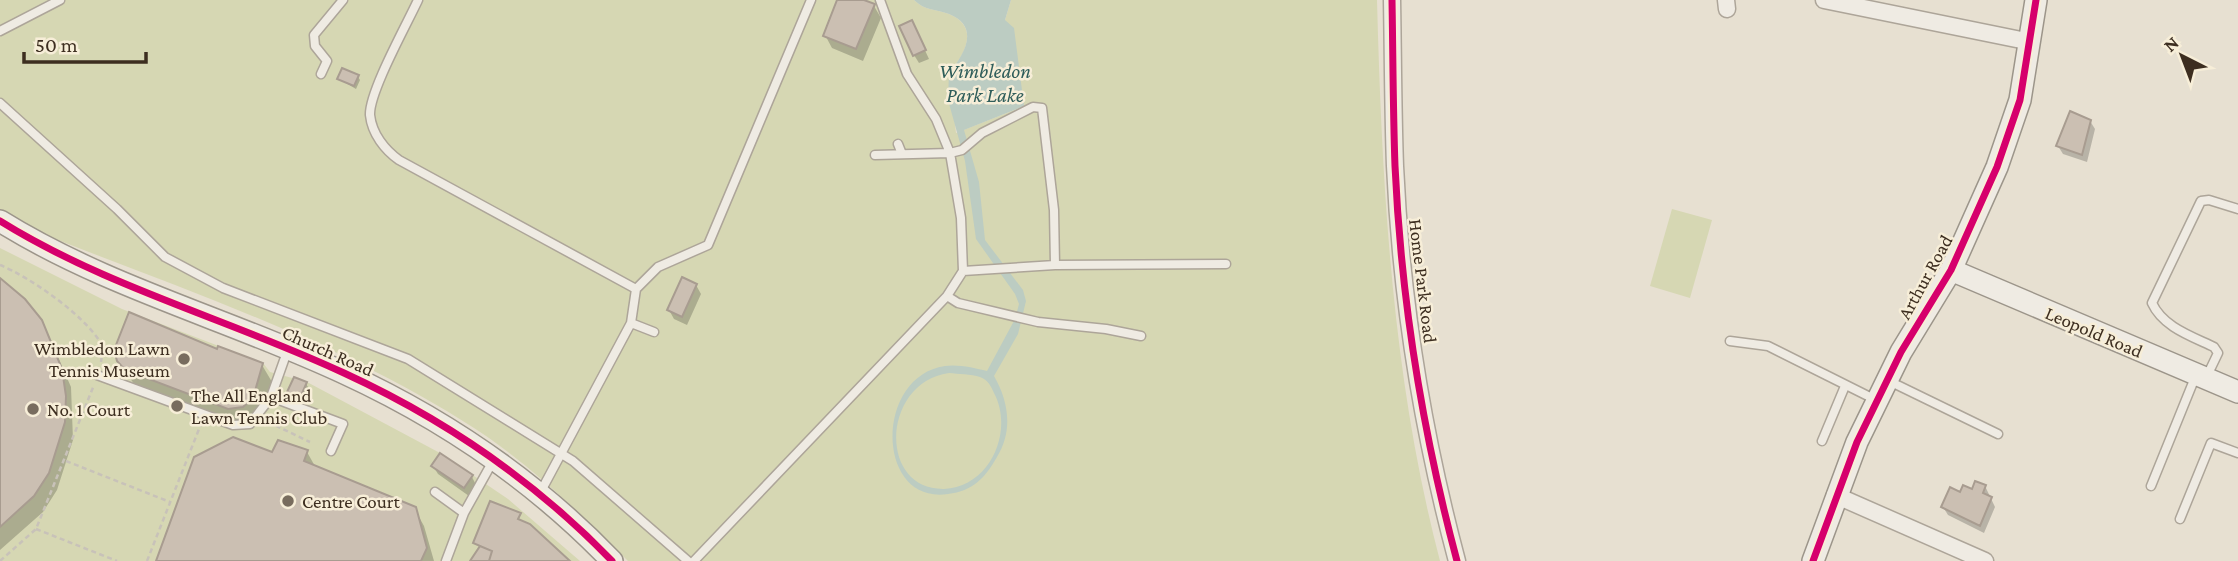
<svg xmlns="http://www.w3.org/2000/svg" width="2238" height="561" viewBox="0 0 2238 561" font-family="'Crimson Pro',serif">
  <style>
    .green { fill: #d6d7b3 }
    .water { fill: #bcccc2; fill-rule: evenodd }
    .shadow { fill: #0003 }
    .building { fill: #cbbfb2; stroke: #a89c90; stroke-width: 2 }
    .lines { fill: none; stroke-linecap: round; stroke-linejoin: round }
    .lane-casing { stroke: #ada599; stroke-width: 11 }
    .street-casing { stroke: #ada599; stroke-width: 19 }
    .secondary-casing { stroke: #9c958a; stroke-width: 24 }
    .path { stroke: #c8c2b9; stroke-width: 2.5; stroke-dasharray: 5 3.5; stroke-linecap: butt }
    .lane { stroke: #efebe3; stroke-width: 8 }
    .street { stroke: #efebe3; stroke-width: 16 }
    .secondary { stroke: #efebe3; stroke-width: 21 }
    .cycleway-casing { stroke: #f7eed8; stroke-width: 11 }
    .cycleway { stroke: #d6006c; stroke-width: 7 }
    .poi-dot { fill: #786c5e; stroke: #f7eed8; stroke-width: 2.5 }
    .labels { text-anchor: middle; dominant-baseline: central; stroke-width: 5; stroke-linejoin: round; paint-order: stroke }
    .street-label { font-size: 19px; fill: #3d2e20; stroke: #f7eed8 }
    .poi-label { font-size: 19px; fill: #3d2e20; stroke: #f7eed8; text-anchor: start }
    .water-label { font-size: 21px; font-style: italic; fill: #2f5d5a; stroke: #f7eed8 }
  </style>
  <rect width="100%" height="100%" fill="#e7e0d1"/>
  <path class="green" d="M0 0H914C925 11 936 9 949 14 981 27 964 56 949 73L956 133 1024 106 1005 20 1011 0H1377C1382 188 1392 378 1440 561H628C584 517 540 474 489 438 353 346 192 293 40 233L0 209Z
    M1672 209 1712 220 1690 298 1650 286Z
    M0 248 122 309 263 363 270 372 307 382 440 453 508 499 580 561H0Z"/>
  <path class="water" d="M914 0H1011L1005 20 1014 28 1024 106 964 130 979 182 985 240 1023 290 1026 301 1018 334 994 376C1009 402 1013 431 997 457 985 478 973 491 948 494 875 505 874 376 945 366 958 364 975 368 987 371L1015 319 1019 304 1015 294 976 239 965 161 948 100 949 73C964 55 981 27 949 14 936 9 925 11 914 0ZM949 373C958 374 971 374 980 377 988 380 991 386 994 393 1014 430 991 487 944 489 877 490 882 382 949 373Z"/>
  <path class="shadow" d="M839 0H860L874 6 881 18 863 61 832 48 825 35Z
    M916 31 929 59 919 63 914 55Z
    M358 77 360 80 356 89 339 79Z
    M2090 121 2095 129 2087 162 2063 154 2058 146Z
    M0 280 40 321 50 339 71 387 73 440 57 490 43 512 0 550Z
    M696 285 701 294 687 325 674 319 669 310Z
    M118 360 262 365 272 382 262 415 253 423 238 425 136 387Z
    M306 384 308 387 302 400 291 396 289 392Z
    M307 452 316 468 414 508 424 526 434 561H158L273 454Z
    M433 466 472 477 476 485 469 496 438 474Z
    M1985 486 1995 507 1984 533 1948 515 1943 507 1961 494Z"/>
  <path class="building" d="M837 0H864L875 4 856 49 823 36Z
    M912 20 926 50 913 56 899 26Z
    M342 68 359 75 354 86 337 79Z
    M2070 111 2091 120 2082 155 2056 146Z
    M682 277 697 284 682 317 667 310Z
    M0 278 25 299 42 320 62 369 66 396 65 422 49 473 34 496 0 527Z
    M129 312 217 349 218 346 263 363 253 398 243 407 228 409 125 370 117 361 114 350Z
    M294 377 307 382 300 398 287 392Z
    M233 437 272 452 278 440 308 450 304 461 416 507 427 548 421 561H156L194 457Z
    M440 453 473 475 464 488 431 466Z
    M1975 481 1986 485 1983 493 1992 497 1980 526 1941 507 1950 487 1960 492 1963 485 1972 489Z
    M490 501 521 513 518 519 530 524 570 561H489L492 551 473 543Z
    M480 546 492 551 489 561H470Z"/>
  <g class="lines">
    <defs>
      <path id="lane" d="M418 0C407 24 369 92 370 115 372 134 385 150 399 160L636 289 658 267 708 245 811 0
        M880 0 907 74 936 119 950 153 961 218 963 271
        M0 31 60 0
        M321 74 327 61 315 46 314 35 343 0
        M0 103 117 209 165 257 223 288 408 359 573 461 688 561
        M898 144 902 154
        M875 155 950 153 962 150 982 133 1033 107 1042 108 1054 210 1055 265
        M947 296 958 303 1038 322 1106 329 1141 336
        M631 323 654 332
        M1730 341 1768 346 1876 400
        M288 349 271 397 343 424 331 451
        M97 375 233 425 250 424 271 397
        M2207 376 2218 353 2214 347C2191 336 2163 327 2152 303L2201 201 2209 200 2238 209
        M1889 381 1998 434
        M1822 441 1845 386
        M2151 486 2196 375
        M435 492 464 513 446 561
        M540 493 631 323 636 289
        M464 513 493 461
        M2180 519 2211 443 2238 453
        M694 561 947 296 963 271 1055 265 1226 264"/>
      <path id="street" d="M1392 0C1393 55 1393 111 1395 166 1401 298 1423 434 1457 561
        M1726 0 1727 9
        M1824 0 2031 42
        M1835 495 1985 561"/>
      <path id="secondary" d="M0 221C106 287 231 320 344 373 444 419 536 482 612 561
        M1951 270 2238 392
        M1813 561 1857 442 1901 352 1951 270 1997 167 2020 100 2036 0"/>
    </defs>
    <use href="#lane" class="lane-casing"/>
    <use href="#street" class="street-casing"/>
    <use href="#secondary" class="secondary-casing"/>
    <path class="path" d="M0 265C30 277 89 318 103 347L101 362
      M268 422 310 442
      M66 461 170 502
      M36 529 117 561
      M0 561 36 529 94 385
      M147 561 201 424"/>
    <use href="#lane" class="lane"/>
    <use href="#street" class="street"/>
    <use href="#secondary" class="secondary"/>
    <defs>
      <path id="cycleway" d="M1392 0C1393 55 1393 111 1395 166 1401 298 1423 434 1457 561
        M0 221C106 287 231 320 344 373 444 419 536 482 612 561
        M1813 561 1857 442 1901 352 1951 270 1997 167 2020 100 2036 0"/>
    </defs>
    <use href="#cycleway" class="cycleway-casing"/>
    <use href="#cycleway" class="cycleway"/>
  </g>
  <g class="poi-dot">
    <circle cx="184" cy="359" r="7"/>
    <circle cx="177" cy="406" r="7"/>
    <circle cx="33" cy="409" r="7"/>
    <circle cx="288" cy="501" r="7"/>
  </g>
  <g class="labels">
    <g class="street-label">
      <text transform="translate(1925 277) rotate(-61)">Arthur Road</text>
      <text transform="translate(1423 281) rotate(83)">Home Park Road</text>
      <text transform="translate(2094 332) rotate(23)">Leopold Road</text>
      <text transform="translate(328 351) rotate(24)">Church Road</text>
    </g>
    <g class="poi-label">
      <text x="170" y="348" text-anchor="end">Wimbledon Lawn<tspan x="170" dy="22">Tennis Museum</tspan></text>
      <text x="191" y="395">The All England<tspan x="191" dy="22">Lawn Tennis Club</tspan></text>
      <text x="47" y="409">No. 1 Court</text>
      <text x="302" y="501">Centre Court</text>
    </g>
    <g class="water-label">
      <text x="985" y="71">Wimbledon<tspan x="985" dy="24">Park Lake</tspan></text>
    </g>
  </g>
  <g transform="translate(2182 56) rotate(318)" stroke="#f7eed8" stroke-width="5" paint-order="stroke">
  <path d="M0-5L12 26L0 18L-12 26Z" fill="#3d2e20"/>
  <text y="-10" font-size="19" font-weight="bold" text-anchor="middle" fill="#3d2e20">N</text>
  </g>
  <path d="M24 52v10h122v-10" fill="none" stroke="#3d2e20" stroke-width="3.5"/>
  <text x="35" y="52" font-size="21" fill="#3d2e20" stroke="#f7eed8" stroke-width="5" paint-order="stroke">50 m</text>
</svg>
